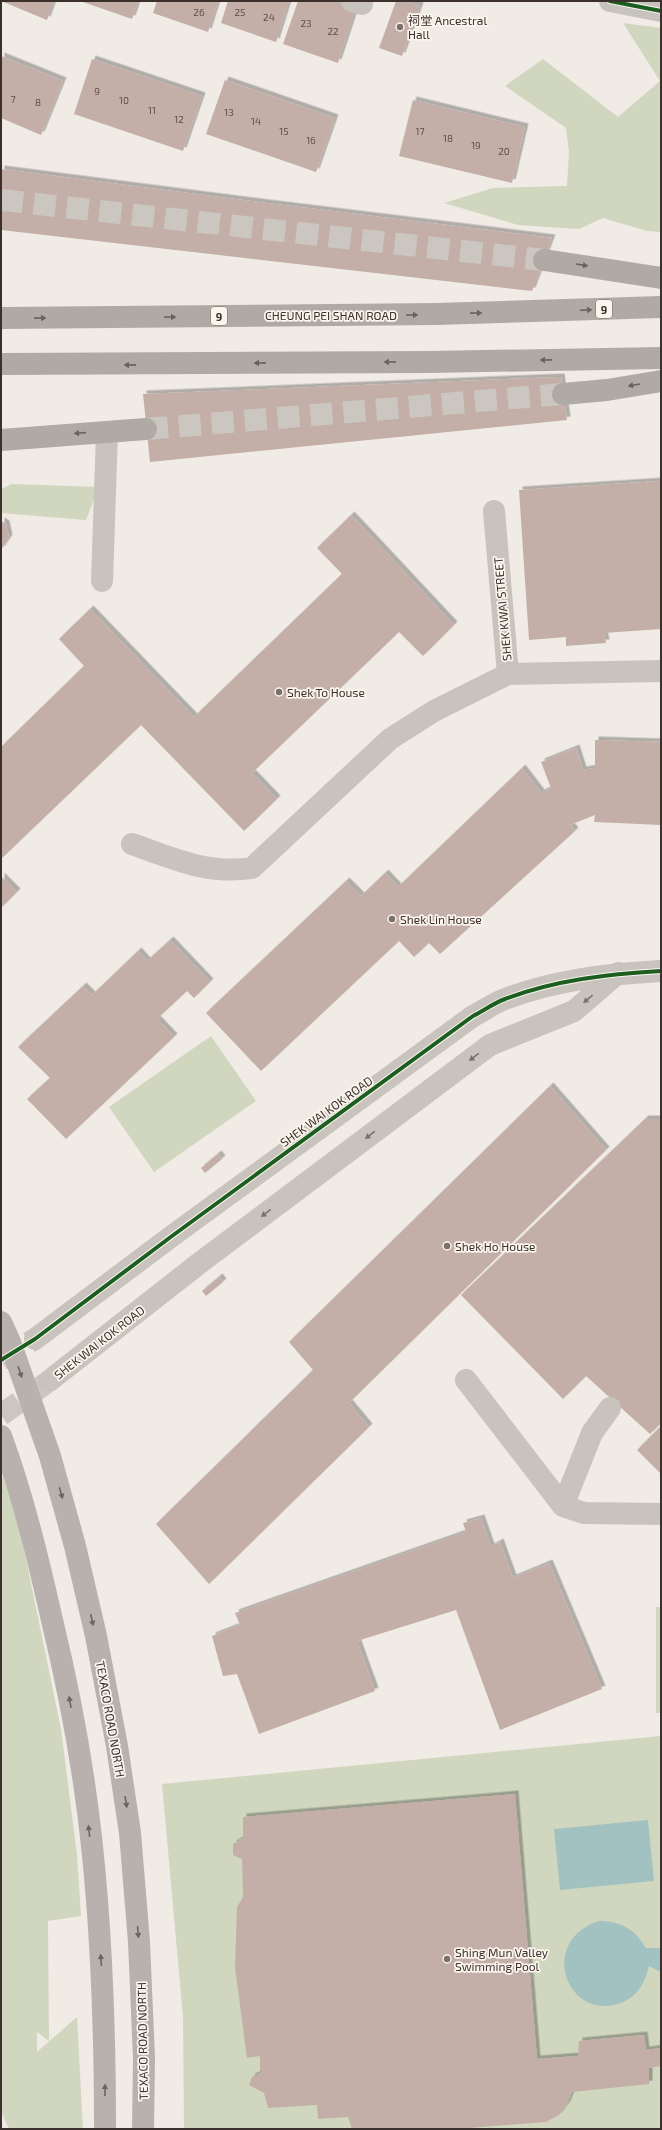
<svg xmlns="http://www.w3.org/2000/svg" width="662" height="2130" viewBox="0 0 662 2130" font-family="'Exo 2','Noto Sans TC',sans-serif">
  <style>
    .green { fill: #d1d6bf }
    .water { fill: #a1c2c1 }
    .building { fill: #c3afa7; filter: url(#shadow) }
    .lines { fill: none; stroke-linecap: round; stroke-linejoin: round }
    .minor-tunnel { stroke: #ccc6c0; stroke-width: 22; stroke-dasharray: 22 11; stroke-linecap: butt }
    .highway-tunnel { stroke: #ccc6c0; stroke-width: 22; stroke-dasharray: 22 11; stroke-linecap: butt }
    .minor { stroke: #c9c3be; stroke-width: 22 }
    .major { stroke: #b8b1ad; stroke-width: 22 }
    .highway { stroke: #afaaa4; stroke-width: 22 }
    .cycleway-casing { stroke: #fbf5ee; stroke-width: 6 }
    .cycleway { stroke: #1b5e20; stroke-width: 4 }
    .oneway { fill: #69615b }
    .oneway2 { fill: #7b726d }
    .oneway3 { fill: #6d645f }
    .poi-dot { fill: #7a716c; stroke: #fbf5ee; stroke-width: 1.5 }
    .labels { text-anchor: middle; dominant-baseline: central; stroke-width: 3.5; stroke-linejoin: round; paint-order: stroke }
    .number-label { font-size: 10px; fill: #5d504a }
    .shield { fill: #fbf5ee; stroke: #756b66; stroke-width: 1 }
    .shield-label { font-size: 11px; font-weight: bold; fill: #3b302b }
    .poi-label { font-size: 12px; fill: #3b302b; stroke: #fbf5ee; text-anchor: start }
    .street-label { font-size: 12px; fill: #3b302b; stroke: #fbf5ee }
  </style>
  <defs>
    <filter id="shadow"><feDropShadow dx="3.5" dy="-3.5" stdDeviation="0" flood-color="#0004"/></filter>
  </defs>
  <rect width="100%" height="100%" fill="#f0ebe5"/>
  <path class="green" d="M623 23 661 28V232L647 231 603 218 579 229 518 225 444 203 493 188 567 186 569 152 566 128 505 86 543 59 618 117 660 81Z
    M12 484 99 487 86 520 1 513V489Z
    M211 1036 256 1101 154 1172 109 1107Z
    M1 1473 15 1506 61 1729 77 1855 81 1916 48 1921 49 2041 37 2032V2052L77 2017 83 2129H9L1 2111Z
    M656 1607H661V1713H656Z
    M661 1736V2129H184L183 2017 162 1784Z"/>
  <path class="water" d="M648 1820 654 1881 560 1890 554 1829Z
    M599 1921C620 1921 635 1929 646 1948H661V1972L649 1966C645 1982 639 1995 623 2002 568 2025 536 1941 599 1921Z"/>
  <path class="building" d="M1 1H54L47 20Z
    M80 1H138L132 19Z
    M157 1H218L208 32 153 13Z
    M228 1H289L276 42 221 23Z
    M298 1H335L356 8 338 63 283 44Z
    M396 1H406L420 6 402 56 379 48Z
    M1 56 63 81 41 135 1 118Z
    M92 59 202 96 183 151 74 114Z
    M225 80 335 118 316 172 206 134Z
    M413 100 525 127 512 183 399 156Z
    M1 169 258 202 552 238 532 291 1 230Z
    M561 377 567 420 150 462 143 394Z
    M661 481V629L604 633 606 643 566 646V637L529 640 519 490Z
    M351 515 454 625 423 656 399 632 252 773 277 799 244 831 141 725 1 859V747L84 666 59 639 90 609 194 717 342 574 317 548Z
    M1 521 6 524 9 538 1 550Z
    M595 740 661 742V825L594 822 595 815 570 825 575 831 440 954 429 943 414 957 399 941 261 1071 206 1013 346 881 361 896 385 873 398 887 522 768 541 793 551 788 541 762 576 748 583 770 595 768Z
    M1 876 17 892 1 908Z
    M170 940 210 982 194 998 187 991 157 1019 174 1037 66 1139 27 1099 50 1078 18 1047 83 986 92 995 138 951 147 961Z
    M550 1086 606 1150 349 1403 369 1427 209 1584 156 1524 313 1370 289 1342Z
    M645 1119H661V1423L650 1434 586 1376 563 1399 461 1295Z
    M218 1154 222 1159 205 1173 201 1168Z
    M219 1277 223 1282 206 1296 202 1291Z
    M661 1426V1474L637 1450Z
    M481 1518 491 1547 500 1542 513 1578 549 1563 602 1689 500 1730 456 1610 357 1641 375 1691 259 1734 237 1674 223 1676 212 1636 240 1625 235 1613 466 1532 463 1523Z
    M515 1794 537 2059 578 2056 579 2041 644 2035 646 2050 661 2048V2066L649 2068V2084L572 2092 567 2104 559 2115 546 2122 456 2129H352L348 2117 318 2119 317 2105 268 2108 264 2093 249 2085 252 2077 260 2073V2056L247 2058 235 1967 237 1907 243 1897 242 1859 233 1855V1844L243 1838V1817Z"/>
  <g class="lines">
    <path class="minor-tunnel" d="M1 1360 35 1339
      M1 1415 49 1381"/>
    <path class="highway-tunnel" d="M1 200 544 260
      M146 429 563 394"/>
    <path class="minor" d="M352 1 362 4
      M610 1 661 11
      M494 511 508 674 661 671
      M102 581 107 432
      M132 844C172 858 208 875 252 868L390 739 434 711 508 674
      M35 1339 172 1236 473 1016C483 1011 494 1003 505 999 555 980 608 974 661 971
      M466 1380 563 1506 584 1513 661 1514
      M49 1381 197 1265 490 1045 574 1011 618 973
      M563 1506 592 1433 610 1408"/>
    <path class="major" d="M1 1322 10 1342 50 1456 75 1546 96 1636 117 1746 130 1833 139 1942 144 2058 143 2129
      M1 1436C23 1496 38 1558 52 1620 65 1674 76 1728 84 1783 101 1897 105 2014 105 2129"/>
    <path class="highway" d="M544 260 661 278
      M1 318 437 314 661 307
      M1 364 429 362 661 358
      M563 394 607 390 661 381
      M1 440 146 429"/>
    <defs>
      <path id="cycleway" d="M610 1 661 11
        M1 1360 35 1339 172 1236 473 1016C483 1011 494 1003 505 999 555 980 608 974 661 971"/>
    </defs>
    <use href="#cycleway" class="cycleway-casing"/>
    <use href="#cycleway" class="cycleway"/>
  </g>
  <defs><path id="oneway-solid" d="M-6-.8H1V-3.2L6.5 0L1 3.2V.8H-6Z"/></defs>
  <g class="oneway">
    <use href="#oneway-solid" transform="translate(582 265) rotate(9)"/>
    <use href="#oneway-solid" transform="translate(586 310) rotate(-3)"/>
    <use href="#oneway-solid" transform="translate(476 313) rotate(-1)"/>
    <use href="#oneway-solid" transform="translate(412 315)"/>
    <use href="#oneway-solid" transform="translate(170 317)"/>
    <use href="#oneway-solid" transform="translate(40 318) rotate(-1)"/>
    <use href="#oneway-solid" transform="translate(546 360) rotate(179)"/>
    <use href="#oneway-solid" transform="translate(390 362) rotate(179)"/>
    <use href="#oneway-solid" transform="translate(260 363) rotate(179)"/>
    <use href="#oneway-solid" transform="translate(130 365) rotate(179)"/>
    <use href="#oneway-solid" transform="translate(634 385) rotate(170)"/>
    <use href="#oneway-solid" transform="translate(80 433) rotate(176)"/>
  </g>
  <g class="oneway2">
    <use href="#oneway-solid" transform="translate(588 999) rotate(140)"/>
    <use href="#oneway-solid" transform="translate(474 1057) rotate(143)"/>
    <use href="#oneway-solid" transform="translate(370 1135) rotate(143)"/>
    <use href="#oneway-solid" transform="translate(266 1213) rotate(143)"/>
  </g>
  <g class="oneway3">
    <use href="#oneway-solid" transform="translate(20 1372) rotate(71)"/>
    <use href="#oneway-solid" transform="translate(61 1493) rotate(74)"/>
    <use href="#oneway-solid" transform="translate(92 1620) rotate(77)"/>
    <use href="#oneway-solid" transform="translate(70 1702) rotate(-100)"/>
    <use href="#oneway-solid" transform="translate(126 1802) rotate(81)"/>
    <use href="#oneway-solid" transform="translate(89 1831) rotate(-97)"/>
    <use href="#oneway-solid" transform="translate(138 1932) rotate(86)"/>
    <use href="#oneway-solid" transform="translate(101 1960) rotate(-94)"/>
    <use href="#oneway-solid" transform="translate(105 2090) rotate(-90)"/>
  </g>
  <g class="poi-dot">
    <circle cx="400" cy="27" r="4"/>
    <circle cx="279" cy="692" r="4"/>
    <circle cx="392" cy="919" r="4"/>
    <circle cx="447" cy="1246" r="4"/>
    <circle cx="447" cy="1959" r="4"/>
  </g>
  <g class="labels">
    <g class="number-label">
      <text x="199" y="12">26</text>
      <text x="240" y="12">25</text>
      <text x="269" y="17">24</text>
      <text x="306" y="23">23</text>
      <text x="333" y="31">22</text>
      <text x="97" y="91">9</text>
      <text x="13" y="99">7</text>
      <text x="124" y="100">10</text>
      <text x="38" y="102">8</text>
      <text x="152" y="110">11</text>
      <text x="229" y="112">13</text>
      <text x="179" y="119">12</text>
      <text x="256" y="121">14</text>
      <text x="284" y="131">15</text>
      <text x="420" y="131">17</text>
      <text x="448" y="138">18</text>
      <text x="311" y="140">16</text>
      <text x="476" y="145">19</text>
      <text x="504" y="151">20</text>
    </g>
    <g class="shield">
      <rect x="596" y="300" width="16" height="18" rx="3"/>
      <rect x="211" y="307" width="16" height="18" rx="3"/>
    </g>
    <g class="shield-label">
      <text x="604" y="309">9</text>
      <text x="219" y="316">9</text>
    </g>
    <g class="poi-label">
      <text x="408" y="20">祠堂 Ancestral<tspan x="408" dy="14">Hall</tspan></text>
      <text x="287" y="692">Shek To House</text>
      <text x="400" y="919">Shek Lin House</text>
      <text x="455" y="1246">Shek Ho House</text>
      <text x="455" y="1952">Shing Mun Valley<tspan x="455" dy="14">Swimming Pool</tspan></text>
    </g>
    <g class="street-label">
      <text x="331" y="315">CHEUNG PEI SHAN ROAD</text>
      <text transform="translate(502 609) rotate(-95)">SHEK KWAI STREET</text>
      <text transform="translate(326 1111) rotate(-36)">SHEK WAI KOK ROAD</text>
      <text transform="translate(99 1342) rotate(-38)">SHEK WAI KOK ROAD</text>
      <text transform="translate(111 1719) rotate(80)">TEXACO ROAD NORTH</text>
      <text transform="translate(142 2041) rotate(-91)">TEXACO ROAD NORTH</text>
    </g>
  </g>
  <rect width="662" height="2130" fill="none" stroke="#3b302b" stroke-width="4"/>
</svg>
